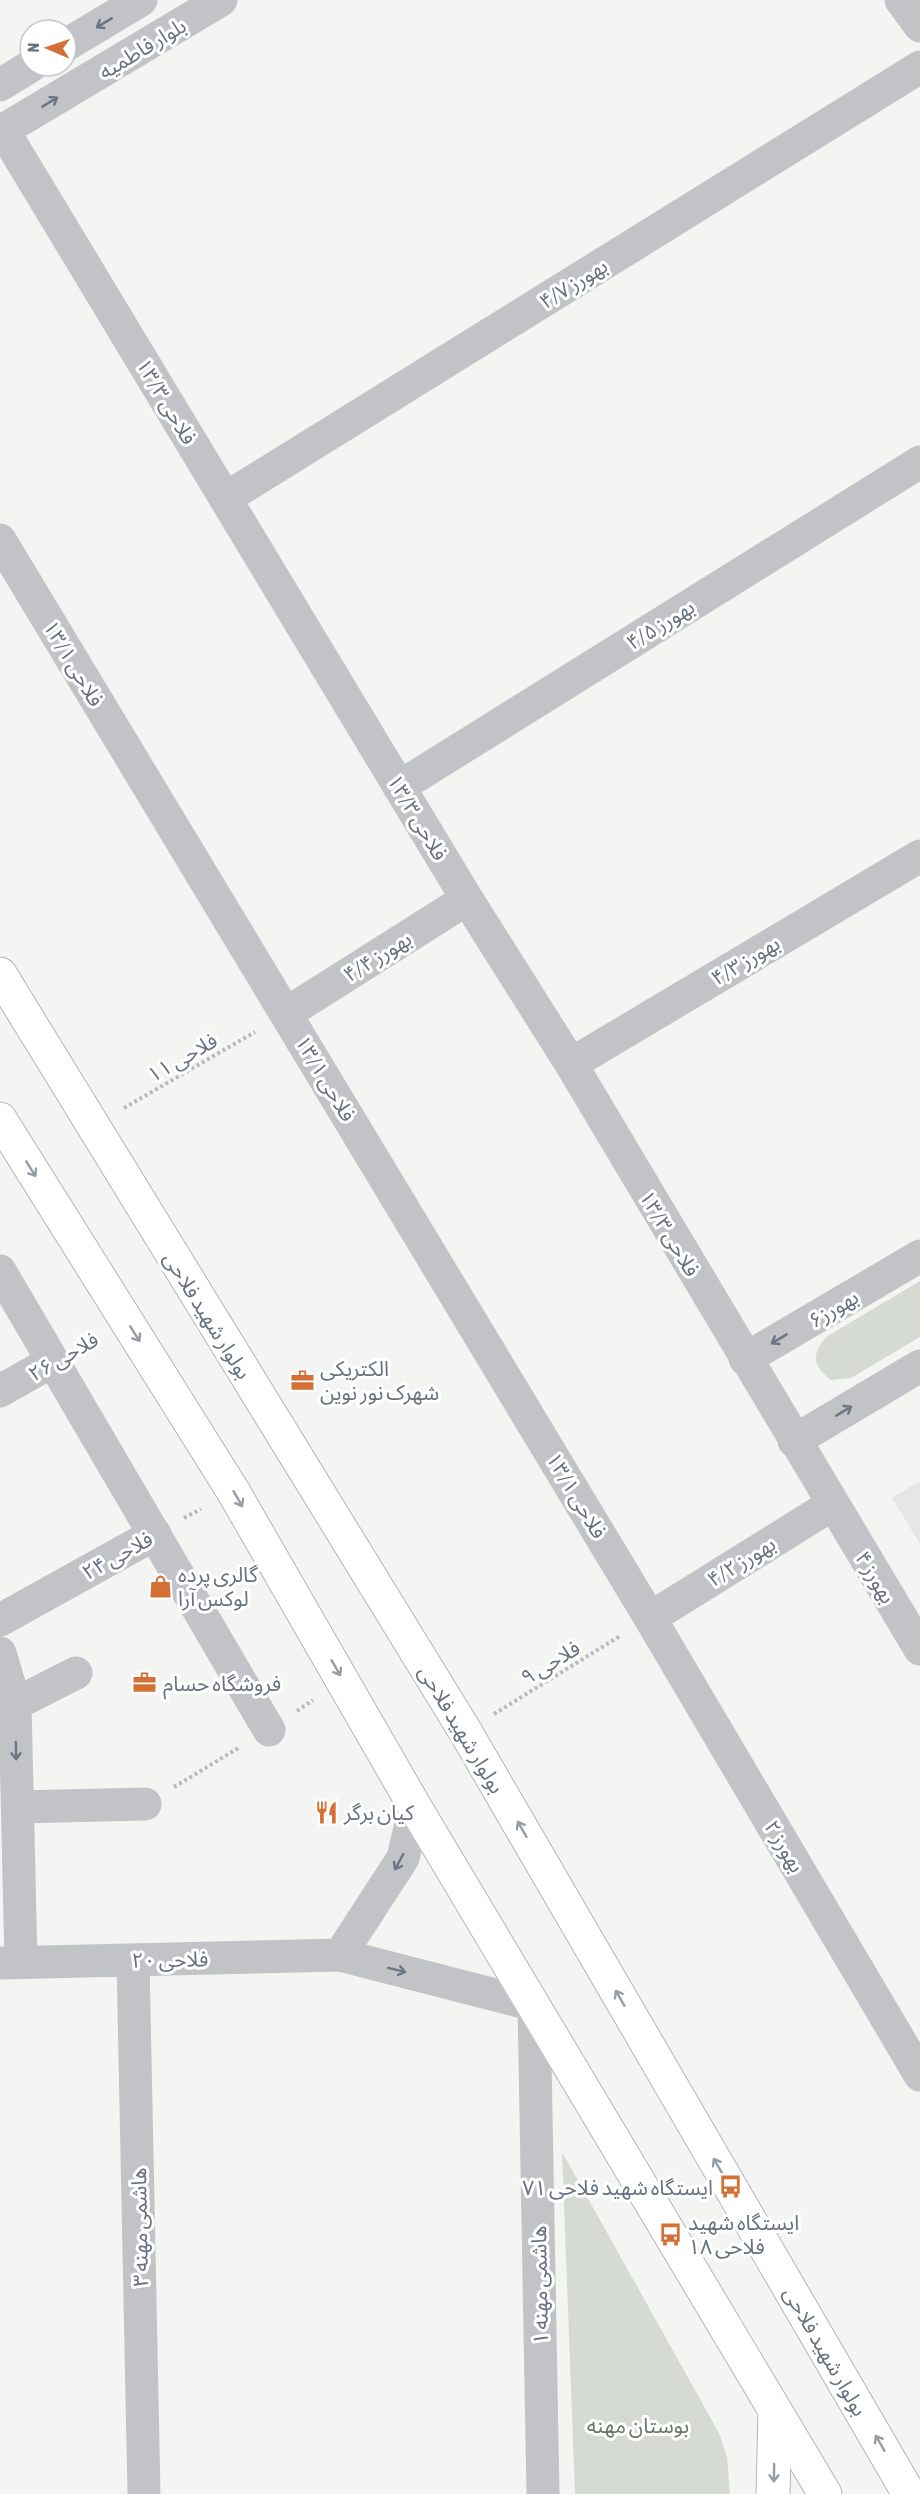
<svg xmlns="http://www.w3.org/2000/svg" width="920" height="2494" viewBox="0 0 920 2494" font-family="'Asap Condensed','Noto Sans Arabic',sans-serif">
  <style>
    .built { fill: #e5e6e5 }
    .green { fill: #d5dbd3 }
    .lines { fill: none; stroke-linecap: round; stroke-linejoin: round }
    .secondary-casing { stroke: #b3b6bb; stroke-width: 35 }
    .path { stroke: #b8babd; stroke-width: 4; stroke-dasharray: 3 3; stroke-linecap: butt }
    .minor { stroke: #c1c3c7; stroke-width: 33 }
    .tertiary { stroke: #c1c3c7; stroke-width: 33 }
    .secondary { stroke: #fff; stroke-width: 33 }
    .oneway { stroke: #6c7584 }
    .oneway2 { stroke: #959ca6 }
    .labels { text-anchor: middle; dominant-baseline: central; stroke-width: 6; stroke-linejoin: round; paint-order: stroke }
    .street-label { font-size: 21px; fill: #677180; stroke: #fff }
    .poi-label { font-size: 21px; fill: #677180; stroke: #fff; text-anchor: start }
    .park-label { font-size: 21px; fill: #667865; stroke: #fff }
  </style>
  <rect width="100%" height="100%" fill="#f4f5f2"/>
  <path class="built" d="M920 1481V1544L892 1498Z"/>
  <path class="green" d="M920 1281V1337L851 1378 831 1380C813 1367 811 1354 826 1337Z
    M562 2152 719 2433 727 2457 730 2494H575Z"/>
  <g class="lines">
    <defs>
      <path id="secondary" d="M0 974 465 1731 909 2494
        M0 1119 233 1491 415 1807 825 2494
        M773 2494 775 2410"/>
    </defs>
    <use href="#secondary" class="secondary-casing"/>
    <path class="path" d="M124 1108 255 1032
      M82 1345 96 1336
      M184 1518 201 1509
      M297 1711 313 1700
      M494 1714 620 1636
      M174 1787 240 1747"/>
    <path class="minor" d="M901 0 920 26
      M3 130 467 899 571 1064 920 1649
      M226 498 920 67
      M0 540 650 1618 920 2075
      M399 787 920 462
      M287 1013 467 899
      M571 1064 920 856
      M0 1271 269 1730
      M745 1359 920 1256
      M0 1391 53 1361
      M794 1441 920 1366
      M650 1618 833 1504
      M0 1620 155 1534
      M0 1653 15 1704 21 1962
      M15 1704 76 1673
      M18 1807 145 1804
      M340 1955 403 1858 415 1807
      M133 1960 144 2494
      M0 1963 340 1955 534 2005 543 2494"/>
    <path class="tertiary" d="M66 45 141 0
      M0 85 31 66
      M0 132 221 0"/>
    <use href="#secondary" class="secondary"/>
  </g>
  <defs><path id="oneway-shaft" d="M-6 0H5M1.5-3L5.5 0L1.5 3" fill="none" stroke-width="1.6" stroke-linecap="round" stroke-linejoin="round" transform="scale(1.5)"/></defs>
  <g class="oneway">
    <use href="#oneway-shaft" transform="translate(104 23) rotate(149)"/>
    <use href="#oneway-shaft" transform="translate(50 102) rotate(-31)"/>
    <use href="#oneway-shaft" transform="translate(779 1339) rotate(149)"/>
    <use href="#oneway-shaft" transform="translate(844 1411) rotate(-31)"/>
    <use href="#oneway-shaft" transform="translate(16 1751) rotate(89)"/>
    <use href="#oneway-shaft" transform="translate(399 1862) rotate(118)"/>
    <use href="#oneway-shaft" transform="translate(397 1970) rotate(14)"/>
  </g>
  <g class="oneway2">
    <use href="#oneway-shaft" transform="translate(31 1169) rotate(58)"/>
    <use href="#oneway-shaft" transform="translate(135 1334) rotate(58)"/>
    <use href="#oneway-shaft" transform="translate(238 1499) rotate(60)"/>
    <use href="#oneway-shaft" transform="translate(336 1668) rotate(60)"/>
    <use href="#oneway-shaft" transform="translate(522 1829) rotate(-120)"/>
    <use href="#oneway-shaft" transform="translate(620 1998) rotate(-120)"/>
    <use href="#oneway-shaft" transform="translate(718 2166) rotate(-120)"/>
    <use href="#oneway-shaft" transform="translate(880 2443) rotate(-120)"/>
    <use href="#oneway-shaft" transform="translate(774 2473) rotate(91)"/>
  </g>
  <defs>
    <symbol id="office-bare" viewBox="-9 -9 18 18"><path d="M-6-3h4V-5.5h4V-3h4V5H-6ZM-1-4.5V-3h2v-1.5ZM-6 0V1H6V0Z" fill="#d27035" stroke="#fff" stroke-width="2.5" paint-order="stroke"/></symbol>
    <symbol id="shop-bare" viewBox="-9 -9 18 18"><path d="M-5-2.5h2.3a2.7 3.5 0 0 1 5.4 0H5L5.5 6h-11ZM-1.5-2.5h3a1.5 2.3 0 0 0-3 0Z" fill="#d27035" stroke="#fff" stroke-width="2.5" paint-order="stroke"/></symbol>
    <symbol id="restaurant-bare" viewBox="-9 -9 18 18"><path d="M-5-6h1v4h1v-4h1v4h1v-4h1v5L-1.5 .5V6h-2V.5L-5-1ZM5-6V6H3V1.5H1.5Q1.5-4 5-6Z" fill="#d27035" stroke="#fff" stroke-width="2.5" paint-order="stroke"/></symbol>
    <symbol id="bus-bare" viewBox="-9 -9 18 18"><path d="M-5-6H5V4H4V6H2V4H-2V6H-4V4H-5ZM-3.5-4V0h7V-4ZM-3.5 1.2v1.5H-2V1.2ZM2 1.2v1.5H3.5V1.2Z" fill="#d27035" stroke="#fff" stroke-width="2.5" paint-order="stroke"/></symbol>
  </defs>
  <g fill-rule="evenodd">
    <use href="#office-bare" x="286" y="1364" width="33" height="33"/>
    <use href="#shop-bare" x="144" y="1570" width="33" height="33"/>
    <use href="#office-bare" x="128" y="1666" width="33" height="33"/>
    <use href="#restaurant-bare" x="310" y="1796" width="33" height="33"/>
    <use href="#bus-bare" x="714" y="2170" width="33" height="33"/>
    <use href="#bus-bare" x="654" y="2218" width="33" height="33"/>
  </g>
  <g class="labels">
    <g class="street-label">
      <text transform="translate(142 48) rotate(-31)">بلوار فاطمیه</text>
      <text transform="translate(573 283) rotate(-32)">بهورز ۴/۷</text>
      <text transform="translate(167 401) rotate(59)">فلاحی ۱۳/۳</text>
      <text transform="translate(660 624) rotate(-32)">بهورز ۴/۵</text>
      <text transform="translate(74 663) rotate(59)">فلاحی ۱۳/۱</text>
      <text transform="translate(418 817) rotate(59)">فلاحی ۱۳/۳</text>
      <text transform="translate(377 956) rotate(-32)">بهورز ۴/۴</text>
      <text transform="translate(745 960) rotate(-31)">بهورز ۴/۳</text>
      <text transform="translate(182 1057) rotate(-30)">فلاحی ۱۱</text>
      <text transform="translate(326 1078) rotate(59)">فلاحی ۱۳/۱</text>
      <text transform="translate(670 1233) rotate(59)">فلاحی ۱۳/۳</text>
      <text transform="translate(833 1308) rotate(-31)">بهورز۶</text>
      <text transform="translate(208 1315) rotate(58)">بولوار شهید فلاحی</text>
      <text transform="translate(63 1356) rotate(-30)">فلاحی ۲۶</text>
      <text transform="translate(577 1495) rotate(59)">فلاحی ۱۳/۱</text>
      <text transform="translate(117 1555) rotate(-29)">فلاحی ۲۴</text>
      <text transform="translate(741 1561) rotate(-32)">بهورز ۴/۲</text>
      <text transform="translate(876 1577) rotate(59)">بهورز ۴</text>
      <text transform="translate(550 1662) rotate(-31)">فلاحی ۹</text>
      <text transform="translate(462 1729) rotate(59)">بولوار شهید فلاحی</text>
      <text transform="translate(785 1846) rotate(59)">بهورز ۲</text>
      <text transform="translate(170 1959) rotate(-1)">فلاحی ۲۰</text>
      <text transform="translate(139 2227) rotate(-91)">هاشمی مهنه ۳</text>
      <text transform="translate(539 2285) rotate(-91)">هاشمی مهنه ۱</text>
      <text transform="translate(826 2351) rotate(60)">بولوار شهید فلاحی</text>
    </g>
    <g class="poi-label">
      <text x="320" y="1368">الکتریکی<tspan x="320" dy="24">شهرک نور نوین</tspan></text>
      <text x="178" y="1574">گالری پرده<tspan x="178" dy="24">لوکس آرا</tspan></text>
      <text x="163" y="1683">فروشگاه حسام</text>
      <text x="344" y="1812">کیان برگر</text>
      <text x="713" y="2187" text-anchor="end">ایستگاه شهید فلاحی ۷۱</text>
      <text x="688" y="2222">ایستگاه شهید<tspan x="688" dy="24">فلاحی ۱۸</tspan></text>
    </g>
    <g class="park-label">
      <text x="638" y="2425">بوستان مهنه</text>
    </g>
  </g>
  <g transform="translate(48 48) rotate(272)"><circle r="28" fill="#ffffff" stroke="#c2c6cc" stroke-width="1.5"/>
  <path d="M0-4.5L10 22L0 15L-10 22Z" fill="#d27035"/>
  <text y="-9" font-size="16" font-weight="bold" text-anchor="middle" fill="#677180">N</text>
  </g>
</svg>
